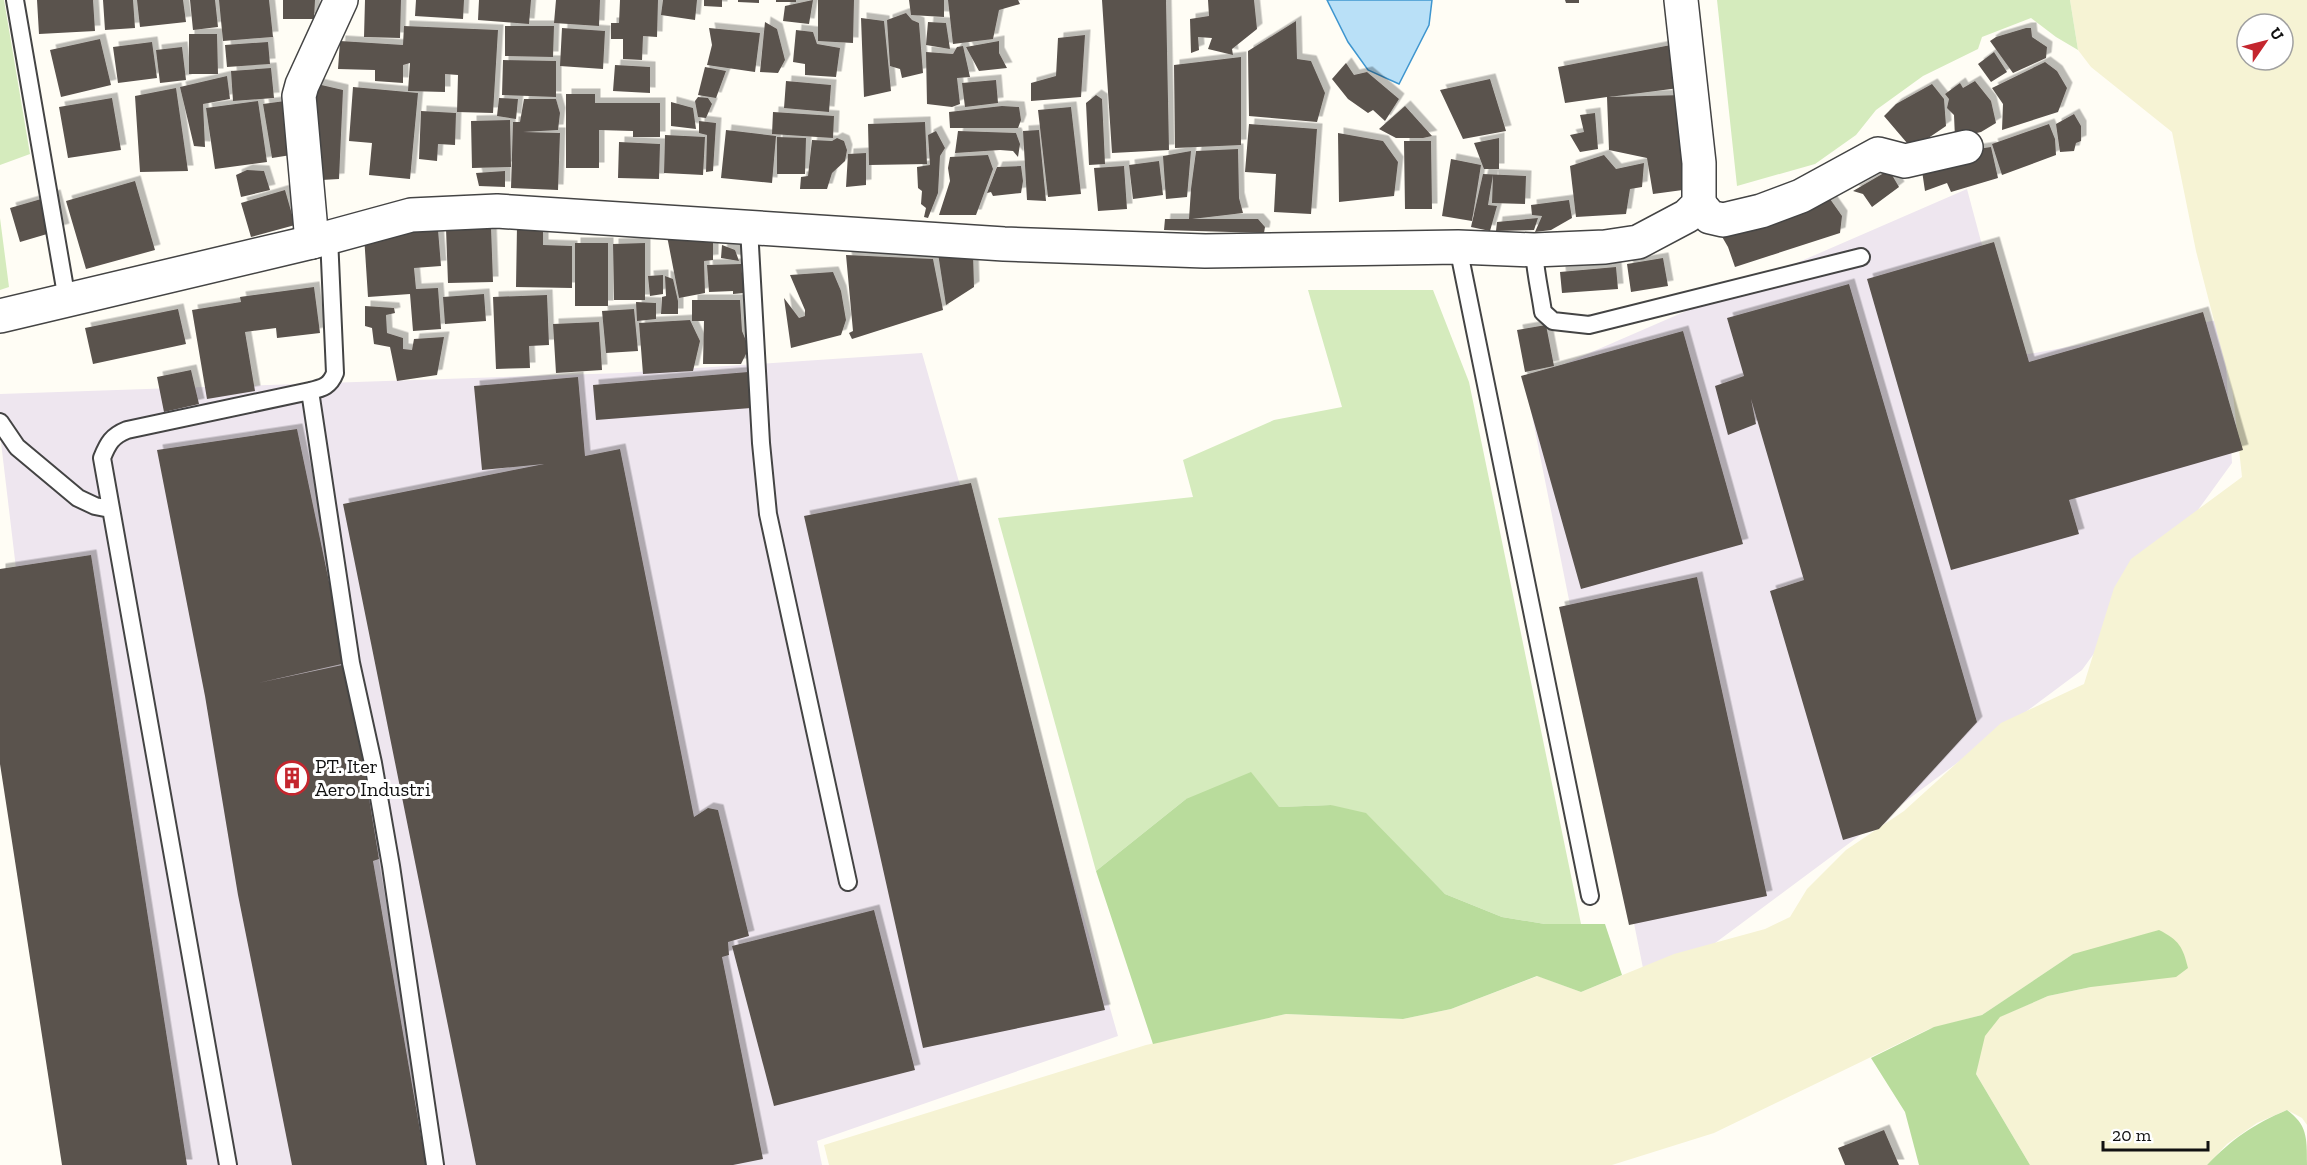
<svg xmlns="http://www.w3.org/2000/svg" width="2307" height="1165" viewBox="0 0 2307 1165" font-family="'Zilla Slab',serif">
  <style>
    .industrial { fill: #eee6ef }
    .farmland { fill: #f6f3d4; fill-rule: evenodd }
    .green { fill: #d5ebbd }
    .forest { fill: #b9dc9c }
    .water { fill: #b9e0f7; stroke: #3f96cf; stroke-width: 1.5 }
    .building { fill: #5a524d; filter: url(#shadow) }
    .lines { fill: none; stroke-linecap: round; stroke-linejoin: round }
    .service-casing { stroke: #444; stroke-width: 20 }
    .minor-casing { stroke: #444; stroke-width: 36 }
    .tertiary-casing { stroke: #444; stroke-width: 36 }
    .service { stroke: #fff; stroke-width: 16 }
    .minor { stroke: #fff; stroke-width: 33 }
    .tertiary { stroke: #fff; stroke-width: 33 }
    .labels { text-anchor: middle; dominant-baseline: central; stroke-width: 6; stroke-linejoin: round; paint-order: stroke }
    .poi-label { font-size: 20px; fill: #111; stroke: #fff; text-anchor: start }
  </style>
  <defs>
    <filter id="shadow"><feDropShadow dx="5.5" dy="-5.5" stdDeviation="0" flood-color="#0004"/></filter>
  </defs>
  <rect width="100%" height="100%" fill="#fffdf5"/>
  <path class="industrial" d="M1967 189 2012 357 2223 319 2232 463 2082 670 1648 993 1525 381Z
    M922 353 1118 1036 817 1141 822 1165H87L0 434V394L622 373Z"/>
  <path class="farmland" d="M2070 0H2307V1125L2302 1118 2287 1110 2257 1123 2227 1144 2207 1165H2030L1976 1074 1982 1038 1999 1017 2048 996 2091 987 2073 954 1982 1015 1929 1029 1714 1133 1612 1165H829L824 1145 1146 1045 1286 1014 1403 1019 1451 1009 1538 976 1581 992 1674 954 1765 929 1790 917 1807 889 1846 850 1904 811 2001 723 2084 684 2114 588 2131 559 2242 477 2233 394 2196 251 2172 132 2091 67 2078 50ZM2247 24H2283V60H2247Z"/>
  <path class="green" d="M0 0H4L30 154 0 165Z
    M1717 0H2070L2078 50 2056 37 2031 18 1982 37 1978 49 1923 76 1876 110 1856 135 1815 164 1737 186Z
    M0 218 9 287 0 290Z
    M1308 290H1433L1469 382 1581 924H1545L1502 917 1445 894 1405 855 1331 805 1279 807 1186 799 1096 871 998 518 1193 497 1183 460 1274 420 1342 407Z"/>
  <path class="forest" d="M1251 772 1279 807 1331 805 1366 813 1445 894 1502 917 1545 924H1605L1622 975 1581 992 1537 976 1451 1009 1403 1019 1286 1014 1153 1044 1096 871 1186 799Z
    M2159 930C2179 940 2183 947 2188 968L2176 977 2091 987 2048 996 2000 1017 1985 1036 1976 1074 2030 1165H1919L1905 1112 1871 1058 1934 1027 1982 1015 2073 954Z
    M2287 1110C2307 1125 2307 1136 2307 1165H2207C2232 1139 2254 1124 2287 1110Z"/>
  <path class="water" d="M1327 0H1432L1429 25 1399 84 1368 70 1348 42Z"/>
  <path class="building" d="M37 0H93L95 31 39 34Z
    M103 0H133L135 28 105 30Z
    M137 0H183L186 22 140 27Z
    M190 0H215L218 27 193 30Z
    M219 0H269L273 37 223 41Z
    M283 0H315L314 19H283Z
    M365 0H401L400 38 364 37Z
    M416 0H464L463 19 415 16Z
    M479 0H531L529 24 478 20Z
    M556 0H600L599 26 554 23Z
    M620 0H658L657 37 643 36 642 60 623 59V39H611V23H619Z
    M663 0H697L695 20 661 15Z
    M704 0H722V7L704 6Z
    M738 0H759V3L738 2Z
    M776 0H796V2H776Z
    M813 0 809 24 783 21 785 6Z
    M818 0H854L853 43 818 41Z
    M909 0H944V17L911 15Z
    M948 0H1018L1020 4 999 10 993 39 953 44Z
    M1102 0H1166L1169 150 1112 153Z
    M1208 0H1254L1257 29 1232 49 1233 55 1208 49 1212 38 1198 37 1199 50 1191 53 1190 19 1209 16Z
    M1565 0H1579V3H1566Z
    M906 13 912 20 919 23 923 73 902 78 900 69 890 66 887 20Z
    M861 18 884 21 891 91 864 97Z
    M1296 21 1297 59 1311 61 1325 93 1317 122 1249 116 1248 51Z
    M765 22 777 29 785 60 778 73 760 72Z
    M928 22 946 23 950 49 926 45Z
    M404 26 498 30 493 113 457 112 458 75 445 74V92L408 91 410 63 403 65V83L375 81V70L338 69 340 41 403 45Z
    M505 26H554L553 57 505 56Z
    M562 28 605 31 603 69 560 66Z
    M709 28 760 33 755 72 707 65 712 45Z
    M2026 28H2031L2032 37 2047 47 2046 58 2013 73 1990 41 1996 37Z
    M796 30 813 32 817 44 840 48 836 77 805 75V64L793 62Z
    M189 34H217L218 74H189Z
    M1085 35 1081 97 1031 101V83L1056 76 1058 38Z
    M100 39 111 85 61 97 50 50Z
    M999 41V53L1007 68 979 71 966 47Z
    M152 42 157 78 118 83 113 47Z
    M268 42 270 64 227 67 225 45Z
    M1676 44 1679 88 1609 97 1683 95 1690 189 1653 194 1647 158 1609 150 1607 97 1565 103 1558 67Z
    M963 46 970 77 957 78 960 104 952 107 927 104 926 52 953 54 957 47Z
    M182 47 186 80 160 83 156 50Z
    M1994 52 2007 72 1991 82 1978 64Z
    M1241 57V145L1175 148 1174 65Z
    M503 60 556 61V97L502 95Z
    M2045 62 2057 71 2067 88 2058 112 2002 130 2003 104 1992 88Z
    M1346 63 1354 75 1367 72 1399 99 1385 121 1373 110 1368 113 1348 99 1332 79Z
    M615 65 650 67V93L613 91Z
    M705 67 726 71 716 98 698 95Z
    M271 68 274 98 233 101 231 71Z
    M227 76 230 99 203 104 205 147 194 146 180 87Z
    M1490 79 1506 131 1463 139 1440 90Z
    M996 80 998 103 965 107 962 83Z
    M786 81 831 85 829 112 784 108Z
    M1975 81 1991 101 1996 123 1981 132 1955 138 1954 115 1947 108 1949 99 1945 94 1960 83 1963 88Z
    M317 84 343 90 339 179 321 180 312 108Z
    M1932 84 1944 99 1946 126 1921 143H1907L1884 116 1896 104Z
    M353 87 418 93 410 179 369 175 372 143 349 141Z
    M176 88 188 171 140 172 135 96Z
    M566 94H595V103H660V137H633V131L599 130V168H566Z
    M1096 95 1102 99 1105 164 1089 165 1086 103Z
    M698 97 708 98 712 104 706 118 698 117 695 101Z
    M112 98 121 150 68 158 59 107Z
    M499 98 518 99 516 119 497 116Z
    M524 99H556L560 113 558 130 523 132 560 133 558 190 511 188 513 122H520Z
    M258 101 267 162 215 169 206 108Z
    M285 101 291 155 272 158 263 104Z
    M671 102 693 108 696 129 671 126Z
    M1002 106 1019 107 1021 120 1018 128H950L949 112Z
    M1405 106 1432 136 1423 138H1396L1379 129Z
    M1071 107 1081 194 1048 197 1038 110Z
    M421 111 456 113 455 145 438 144 437 161 419 159Z
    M773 112 834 116 833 138 772 134Z
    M1595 113 1598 149 1580 152 1570 135 1584 132 1580 115Z
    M2074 114 2081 126V141L2076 143 2074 151 2060 152 2056 124Z
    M510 120 511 167 472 168 471 121Z
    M699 121 716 123 713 171 706 172 707 135 699 133Z
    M925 122 927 164 869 165 868 124Z
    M1249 124 1317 129 1311 214 1274 212 1276 174 1245 172Z
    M2049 124 2055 139 2056 155 2002 175 1992 144Z
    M726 130 776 136 772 183 721 178Z
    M1039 130 1046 201 1027 200 1023 131Z
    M936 131 945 148 940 156 938 193 928 218 924 217 926 208 921 204 922 191 918 188 917 167 930 165 928 135Z
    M958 131 1016 133 1020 144 1018 157 1013 151 1000 150 955 153Z
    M1338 133 1383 141 1398 162 1394 196 1339 202Z
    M665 135 705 137 703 175 664 173Z
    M777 137 806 138 805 174H777Z
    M837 138 844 141 847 150 845 161 832 173 827 189H800L801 177 808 176 812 140 832 141Z
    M1499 138V169H1484L1474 143Z
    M1404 141H1431L1432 209H1405Z
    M619 142 660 144 659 179 618 178Z
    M1991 147 1998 178 1951 192 1947 183 1925 191 1921 164 1944 154Z
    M1238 149 1239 198 1243 213 1192 219H1258L1265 227 1264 233 1164 230 1165 219H1189L1191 189 1196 151Z
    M1191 151 1187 197 1166 199 1163 156Z
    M866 153V185L846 187 848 154Z
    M988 155 993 169 976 215H939L950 181 948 168 950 157Z
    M1604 155 1616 169 1644 163 1642 187 1630 189 1626 214 1576 217 1570 166Z
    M1451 159 1481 165 1472 221 1442 216Z
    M1159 161 1163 195 1133 199 1129 165Z
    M1021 166 1023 181 1021 193 993 196 991 192 987 193 997 167Z
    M1124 166 1127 209 1098 211 1094 168Z
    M247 170 264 171 270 190 241 197 236 175Z
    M1889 170 1899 187 1872 207 1863 194 1853 191Z
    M505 171V187L479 186 476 173Z
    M1483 174 1526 176 1525 204 1492 203 1493 175 1488 205 1497 206 1490 231 1471 227Z
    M135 181 155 250 86 269 66 201Z
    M285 190 295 225 251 237 241 203Z
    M55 195 64 229 20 242 10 208Z
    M1830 199 1842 216 1840 233 1735 267 1728 247 1717 228Z
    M1569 200 1572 218 1551 230 1535 232 1542 216 1532 215 1531 205Z
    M1538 218 1534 230 1496 231 1497 222Z
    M517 226H543V245L572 246V288L516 287Z
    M491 227 493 282 448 283 446 228Z
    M438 230 441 266 414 268 416 289 438 288 441 329 413 331 410 294 368 297 364 235Z
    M713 235V260L704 261 705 293 679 298 667 236Z
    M1994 242 2029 362 2203 312 2243 450 2069 500 2079 534 1951 570 1867 279Z
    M575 243H608V306H575Z
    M645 243V300H614L613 244Z
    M722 245 735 250 739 261 721 258Z
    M937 247 973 253 974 287 946 305Z
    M846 255 933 259 943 310 852 339 849 333 853 331Z
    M1663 258 1668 286 1631 292 1627 264Z
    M741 264 744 293 733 294V291L709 292 707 265Z
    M1616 267 1618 289 1562 293 1560 272Z
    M833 272 841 291 846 320 841 335 791 348 784 298 799 318 805 316V310L790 275Z
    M663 275V294L650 296 648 276Z
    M665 276 673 279 678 301V314H661L662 297 666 296Z
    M1849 284 1977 722 1879 829 1843 840 1770 591 1804 580 1751 399 1756 424 1728 435 1715 386 1744 376 1727 318Z
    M314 287 320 333 277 338 276 328 245 332 255 391 207 399 192 310 241 302 240 297Z
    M484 294 486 321 445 324 443 297Z
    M547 295 549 345 529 346 530 368 496 369 493 297Z
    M692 300H740L742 331 749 348 741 364H703L704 321H692Z
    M636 302 656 303V319L637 321Z
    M365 306 394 308 395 313 386 315 387 333 403 338V349L412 350 414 339 444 337 437 375 397 381 390 347 374 344 372 328 365 326Z
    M178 309 186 344 93 364 85 328Z
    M634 309 638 351 606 353 602 311Z
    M690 320 700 341 693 371 643 374 639 323Z
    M599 322 602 370 556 373 553 324Z
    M1546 325 1554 366 1525 372 1517 330Z
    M1683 331 1743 544 1581 589 1521 376Z
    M191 370 199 404 164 412 157 377Z
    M748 372 751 408 596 420 593 385Z
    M578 377 585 456 620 449 694 817 708 808 718 810 749 936 728 942 729 955 722 957 763 1159 733 1165H476L343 504 544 464 482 470 474 386Z
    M297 429 346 663 258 683 347 664 379 859 373 861 426 1165H292L238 895 205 696 157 450Z
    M971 483 1105 1010 923 1048 804 516Z
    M91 555 187 1165H62L0 764V569Z
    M1697 577 1767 896 1629 925 1559 607Z
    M874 910 915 1070 774 1106 732 946Z
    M1884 1130 1899 1165H1845L1838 1148Z"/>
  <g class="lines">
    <defs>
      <path id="service" d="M15 0 67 300
        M749 228 761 443 768 514 848 882
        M1458 247 1590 896
        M1534 250C1535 271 1540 291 1543 312L1553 321 1589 325 1861 257
        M310 391 351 663 373 763 391 866 435 1165
        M0 422 17 447 78 498 95 506 110 509
        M228 1165 102 458C108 443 112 436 127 430L310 391C323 388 330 386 335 373L329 237"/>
      <path id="minor" d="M1699 204 1710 217 1723 220 1761 211 1801 196 1878 154 1905 161 1966 147
        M312 242 299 96 302 85 341 0"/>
      <path id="tertiary" d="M0 316 312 242 411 215 497 211 1004 244 1205 251 1458 247 1534 250 1605 247 1638 242 1687 216 1699 204V163L1681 0"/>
    </defs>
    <use href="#service" class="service-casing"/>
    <use href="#minor" class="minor-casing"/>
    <use href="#tertiary" class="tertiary-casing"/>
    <use href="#service" class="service"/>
    <use href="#minor" class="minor"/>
    <use href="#tertiary" class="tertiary"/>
  </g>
  <defs>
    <symbol id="building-ring" viewBox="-11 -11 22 22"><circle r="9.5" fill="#fff" stroke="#c4262e" stroke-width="1.5"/><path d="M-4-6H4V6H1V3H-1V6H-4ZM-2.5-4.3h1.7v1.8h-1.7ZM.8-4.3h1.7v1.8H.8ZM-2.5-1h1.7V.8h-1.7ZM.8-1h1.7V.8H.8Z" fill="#c4262e"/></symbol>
  </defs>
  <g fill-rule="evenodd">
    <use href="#building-ring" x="273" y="759" width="38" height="38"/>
  </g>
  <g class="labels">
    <g class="poi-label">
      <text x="315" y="766">PT. Iter<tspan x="315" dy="23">Aero Industri</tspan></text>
    </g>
  </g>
  <g transform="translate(2265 42) rotate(55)"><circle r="28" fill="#ffffff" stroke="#a0a0a0" stroke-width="1.5"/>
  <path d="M0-4.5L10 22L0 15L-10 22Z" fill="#c4262e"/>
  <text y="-9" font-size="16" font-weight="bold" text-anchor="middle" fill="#111111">U</text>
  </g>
  <path d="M2103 1141v9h105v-9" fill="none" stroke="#111111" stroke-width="3"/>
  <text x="2112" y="1141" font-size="18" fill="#111111" stroke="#ffffff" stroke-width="4.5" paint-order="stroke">20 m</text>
</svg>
